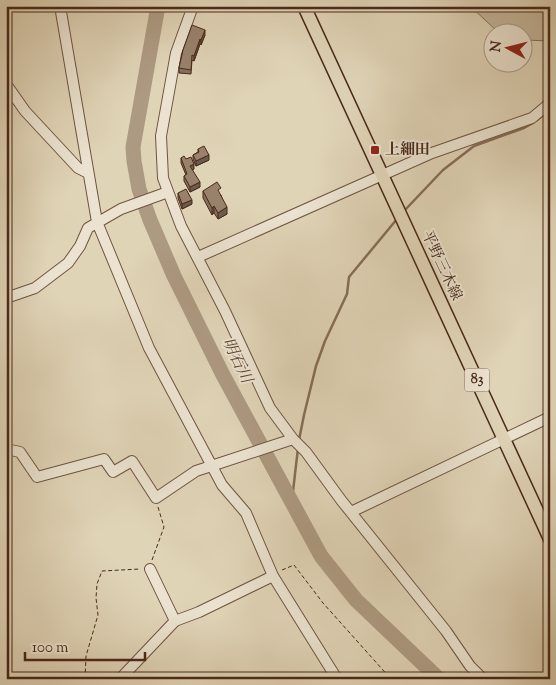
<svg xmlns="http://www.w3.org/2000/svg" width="556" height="685" viewBox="0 0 556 685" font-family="'Sorts Mill Goudy','Noto Serif JP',serif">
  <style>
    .green { fill: #c6b79c; stroke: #88705b }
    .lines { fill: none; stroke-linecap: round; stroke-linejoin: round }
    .stream { stroke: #856d58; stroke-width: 2.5 }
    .river { stroke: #ad9a82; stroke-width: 15 }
    .minor-casing { stroke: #6f5441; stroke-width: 12 }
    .major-casing { stroke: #49291a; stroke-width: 15 }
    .path { stroke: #49291a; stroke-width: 1; stroke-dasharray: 4 2.5; stroke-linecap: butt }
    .minor { stroke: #ebe3d0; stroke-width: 10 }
    .major { stroke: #e0d4b7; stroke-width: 12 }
    .wall { fill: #83705d; stroke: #49291a }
    .shaded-wall { fill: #6a5b4c; stroke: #49291a }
    .building { fill: #98826c; stroke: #49291a }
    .poi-dot { fill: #8f2418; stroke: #ebe3d0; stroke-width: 2 }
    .labels { text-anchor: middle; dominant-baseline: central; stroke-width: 4; stroke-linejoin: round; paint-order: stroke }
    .shield { fill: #ebe3d0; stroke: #7a6151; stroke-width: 1 }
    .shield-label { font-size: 14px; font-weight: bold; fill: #49291a }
    .poi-label { font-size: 15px; font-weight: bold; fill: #49291a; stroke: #ebe3d0; text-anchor: start }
    .street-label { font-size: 15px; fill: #49291a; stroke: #ebe3d0 }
    .water-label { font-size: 16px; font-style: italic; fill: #624534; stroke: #ebe3d0 }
  </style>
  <rect width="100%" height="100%" fill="#e0d4b7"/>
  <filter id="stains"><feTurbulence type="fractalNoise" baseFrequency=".004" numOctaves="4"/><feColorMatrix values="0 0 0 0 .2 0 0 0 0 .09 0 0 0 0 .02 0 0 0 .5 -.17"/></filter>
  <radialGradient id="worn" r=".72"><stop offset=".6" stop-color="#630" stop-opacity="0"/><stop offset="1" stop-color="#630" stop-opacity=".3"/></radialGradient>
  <path class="green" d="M470 6H550V41L524 40V32H498Z"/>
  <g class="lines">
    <path class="stream" d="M537 120 550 110
      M404 211 443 170 474 146 524 128 533 123
      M299 440 304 415 316 366 325 341 347 294 349 277 397 219
      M292 500 298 448"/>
    <path class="river" d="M158 6 133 147 134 161 139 189 150 220 174 276 223 375 321 556 356 600 439 679"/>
    <defs>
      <path id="minor" d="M60 6 97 222 149 348 222 485 246 513 273 576 337 679
        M193 6 176 53 161 136 163 178 181 226 225 311 270 408 293 439 306 452 341 500 446 631 470 666 483 679
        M6 84 25 111 78 168 88 173
        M198 257 432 153 532 118 550 103
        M6 298 35 288 68 263 80 246 88 228 121 209 168 192
        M6 346V390
        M6 449 20 452 37 477 104 459 113 472 132 461 156 498 196 471 293 439
        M351 512 550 417
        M150 569 175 621
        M120 679 175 621 199 612 273 576"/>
      <path id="major" d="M304 6C385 184 469 361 550 539"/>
    </defs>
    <use href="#minor" class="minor-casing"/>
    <use href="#major" class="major-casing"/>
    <path class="path" d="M152 560 164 527 158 507
      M282 570 294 565 323 603 391 679
      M85 679 86 656 98 615 96 598 97 584 102 571 140 569"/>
    <use href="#minor" class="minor"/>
    <use href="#major" class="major"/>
  </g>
  <path class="wall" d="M205 35 201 45 200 44 194 61 192 60 191 74 179 73V68L183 50Z
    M550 70V84L545 81V76Z
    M198 149 209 160 196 166 193 159V155L198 152Z
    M181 158 186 159 194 169 192 170 200 187 190 192 184 181V176L186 175 181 163Z
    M203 191 221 195 227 214 218 219 214 213 212 215 203 198Z
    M178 193 192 204 182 209 178 198Z"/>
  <path class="shaded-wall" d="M205 30V35L201 45V40Z
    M200 39V44L194 61V56Z
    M209 155V160L196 166V161Z
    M194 164V169L190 171V166Z
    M200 182V187L190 192V187Z
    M192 200V204L182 209V204Z
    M214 206V213L212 215V208Z
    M227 207V214L218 219V213Z"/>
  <path class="building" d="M192 25 205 30 201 40 200 39 194 56 192 55 191 70 179 68 183 50Z
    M550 70V80L545 76Z
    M204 146 209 155 196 161 193 155 199 152 198 149Z
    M184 156 186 159 191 157 194 164 190 166 200 182 190 187 184 176 187 174 181 158Z
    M217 182 221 188 218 190 227 207 218 213 214 206 212 208 203 191Z
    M186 189 192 200 182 204 178 193Z"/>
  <rect class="poi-dot" x="370" y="145" width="10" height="10" rx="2.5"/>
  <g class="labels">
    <rect class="shield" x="464.5" y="368.5" width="25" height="23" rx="4"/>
    <g class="shield-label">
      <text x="477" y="380">83</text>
    </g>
    <g class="poi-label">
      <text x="385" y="150">上細田</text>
    </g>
    <g class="street-label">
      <text transform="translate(441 266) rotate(65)">平野三木線</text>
    </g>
    <g class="water-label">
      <text transform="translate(236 361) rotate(64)">明石川</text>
    </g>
  </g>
  <rect width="556" height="685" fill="none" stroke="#e0d4b7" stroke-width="25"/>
  <rect x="8" y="8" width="541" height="670" fill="none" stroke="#49291a" stroke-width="2.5"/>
  <rect x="12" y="12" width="531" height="660" fill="none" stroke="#49291a"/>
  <g transform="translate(508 48) rotate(277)"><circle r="24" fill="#ebe3d0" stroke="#aa9987"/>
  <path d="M0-4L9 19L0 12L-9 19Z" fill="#8f2418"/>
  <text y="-8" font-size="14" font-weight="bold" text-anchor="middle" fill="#49291a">N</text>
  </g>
  <path d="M25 652v8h120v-8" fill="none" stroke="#49291a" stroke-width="2.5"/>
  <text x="32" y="652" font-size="15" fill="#49291a" stroke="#ebe3d0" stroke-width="4" paint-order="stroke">100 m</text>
  <rect width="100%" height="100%" filter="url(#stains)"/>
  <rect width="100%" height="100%" fill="url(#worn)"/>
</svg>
